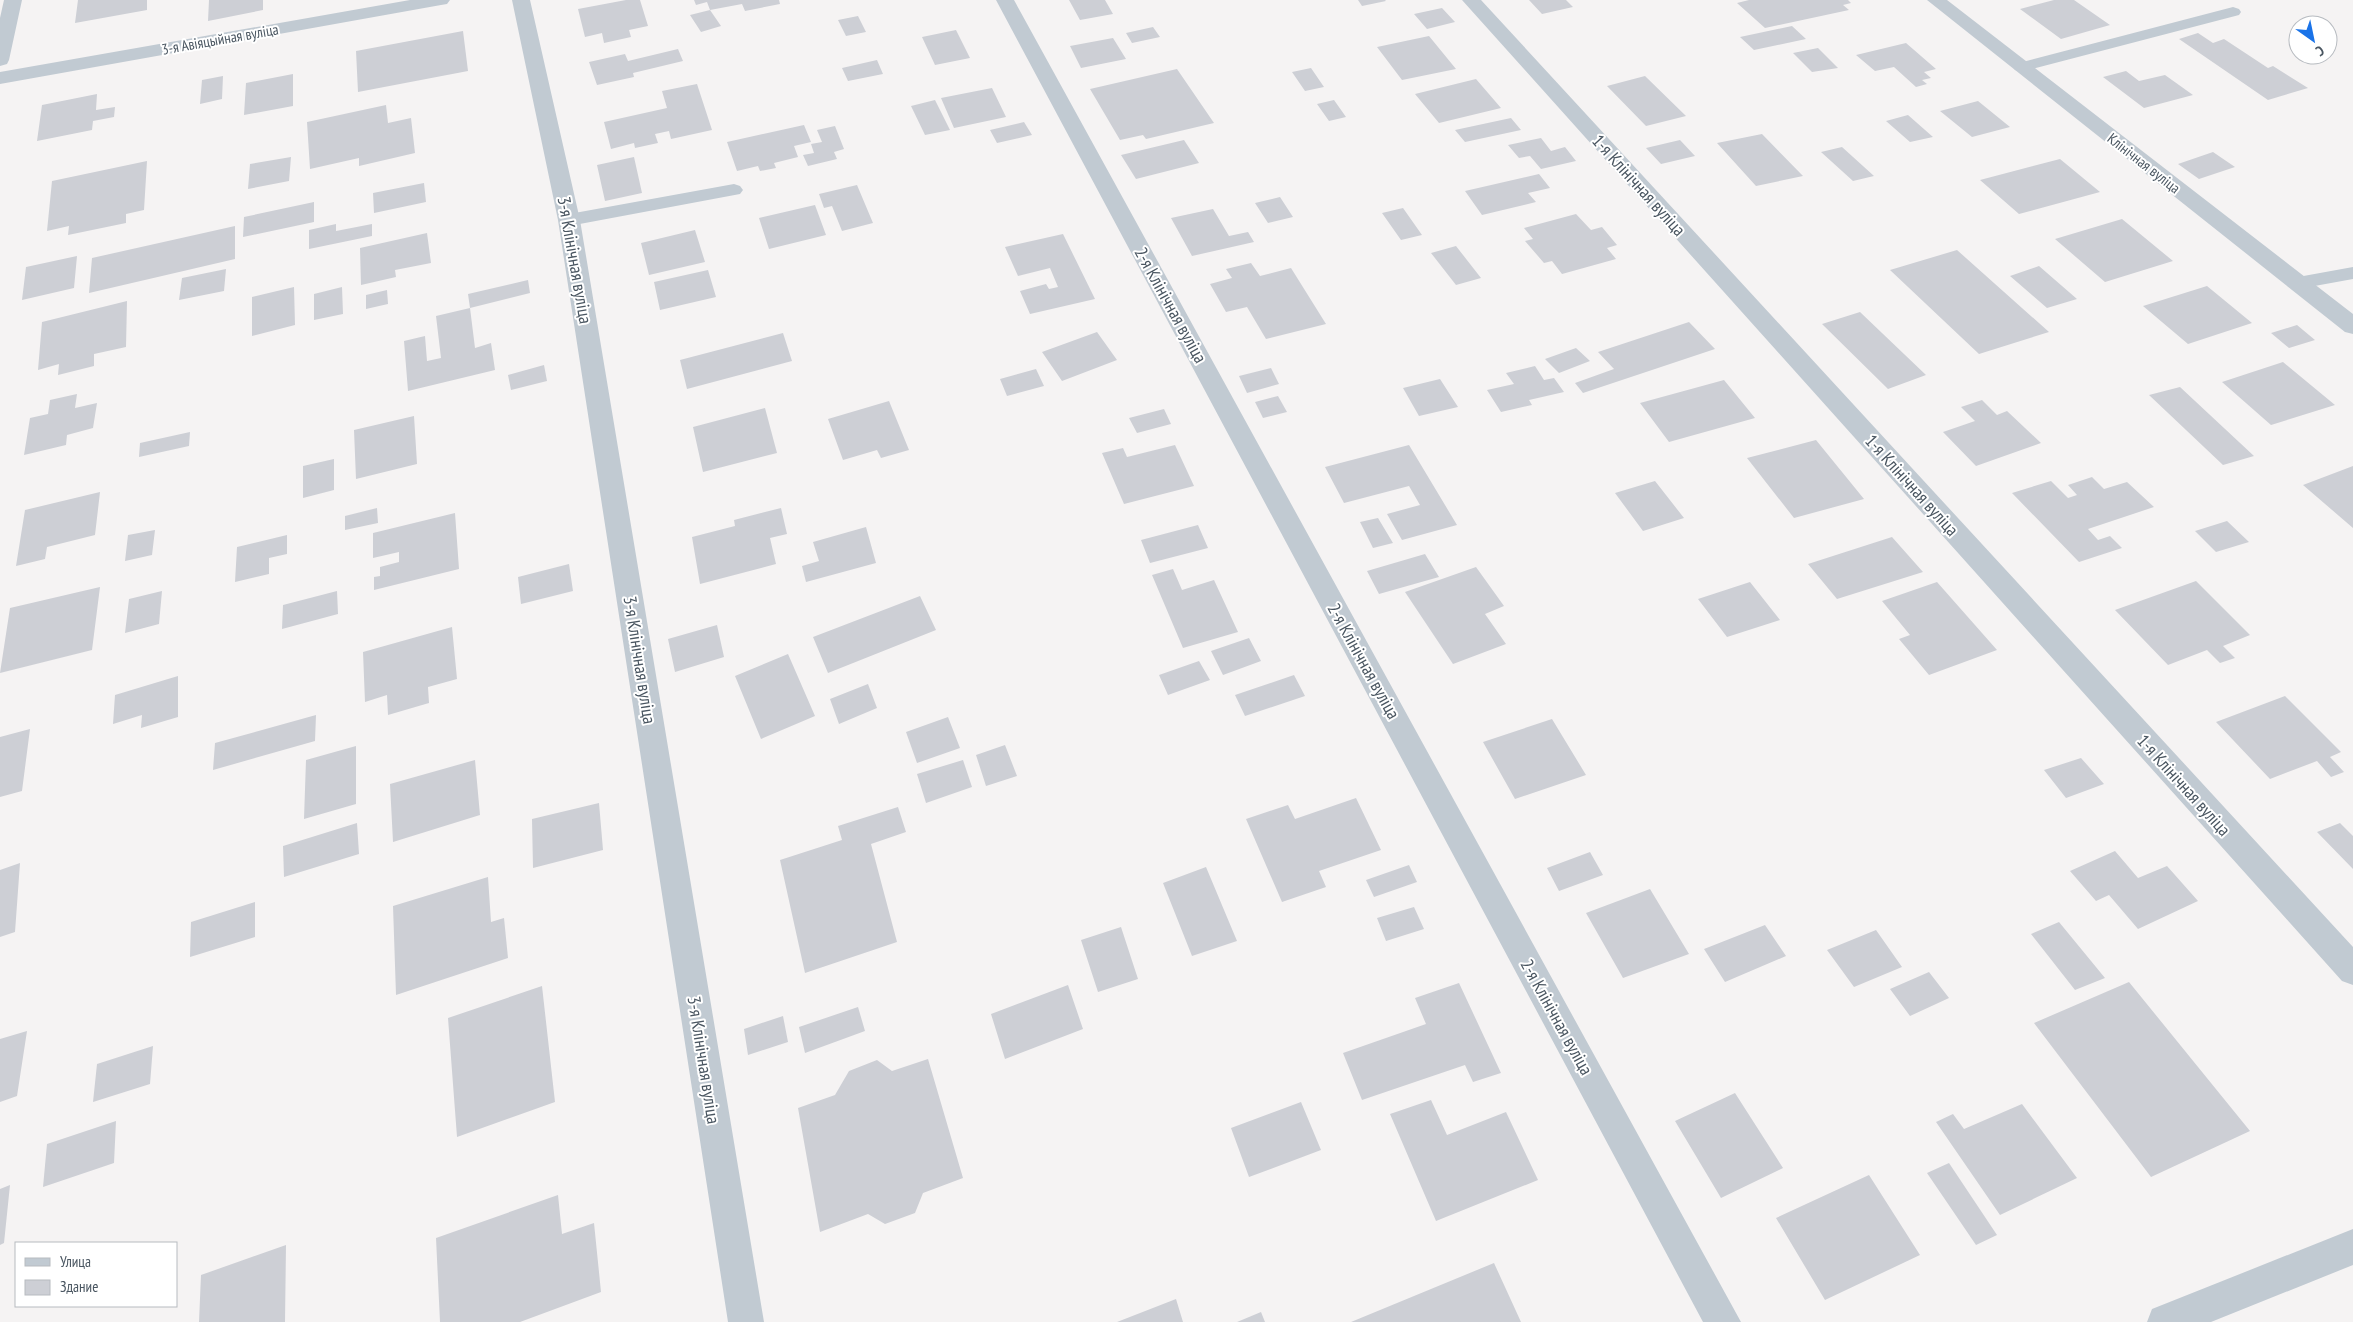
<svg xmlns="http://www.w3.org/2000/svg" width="2353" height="1322" viewBox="0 0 2353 1322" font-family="'PT Sans Narrow',sans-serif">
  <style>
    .building { fill: #cdcfd5 }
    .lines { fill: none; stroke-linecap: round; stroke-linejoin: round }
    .lane { fill: #c1cad2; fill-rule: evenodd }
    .street { fill: #c1cad2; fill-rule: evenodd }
    .labels { text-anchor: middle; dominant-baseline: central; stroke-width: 4; stroke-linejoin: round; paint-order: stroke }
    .far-street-label { font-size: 15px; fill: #4a5661; stroke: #fff }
    .street-label { font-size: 18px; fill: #4a5661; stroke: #fff }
  </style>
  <rect width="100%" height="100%" fill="#f5f3f3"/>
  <path class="building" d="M78 0H147V10L75 23Z
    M209 0H263V10L208 21Z
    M626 0H640L648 26 629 30 631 37 604 43 602 33 585 37 578 9Z
    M694 0H779L780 4 745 11 742 4 710 10 707 2 696 5Z
    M1069 0H1105L1113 14 1080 20Z
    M1358 0H1385L1386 1 1362 6Z
    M1529 0H1566L1573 7 1542 14Z
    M1749 0H1848L1851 3 1843 5 1849 10 1765 28 1737 3Z
    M2054 0H2074L2110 25 2061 39 2020 9Z
    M1442 8 1455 22 1427 29 1414 14Z
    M710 10 721 26 701 32 690 15Z
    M858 16 866 32 846 36 838 20Z
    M1792 26 1806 39 1754 50 1740 37Z
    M1153 27 1160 37 1132 43 1126 33Z
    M956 30 970 58 935 65 922 37Z
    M463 31 468 71 358 92 356 51Z
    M2198 33 2213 43 2224 39 2268 68 2273 66 2308 88 2268 100 2179 39Z
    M1429 36 1456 69 1402 80 1377 47Z
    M1113 38 1126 59 1081 68 1070 46Z
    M1906 43 1936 69 1924 72 1931 78 1922 80 1927 84 1916 87 1894 67 1875 71 1856 55Z
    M1818 48 1838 68 1812 72 1793 53Z
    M678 49 683 61 633 73 634 77 597 85 589 62 625 54 628 61Z
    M877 60 883 74 848 81 842 68Z
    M1311 68 1324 87 1305 91 1292 72Z
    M1177 69 1214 123 1146 139 1143 135 1120 140 1090 89Z
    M2126 71 2139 81 2165 75 2193 95 2144 108 2103 77Z
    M293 74V106L244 115 246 83Z
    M223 76 222 99 200 104 202 80Z
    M1645 76 1686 116 1646 126 1607 86Z
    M1476 79 1501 108 1439 123 1415 94Z
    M697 84 712 130 671 139 669 131 655 134 658 143 635 148 634 143 611 149 604 122 667 108 662 91Z
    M992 88 1006 117 954 128 941 98Z
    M97 94 96 110 115 107 114 117 93 121 92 130 37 141 42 105Z
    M935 100 950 130 925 135 911 106Z
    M1334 100 1346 117 1329 121 1317 104Z
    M1978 101 2010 127 1972 137 1940 111Z
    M386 105 388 123 411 118 415 153 359 166V158L310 169 307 122Z
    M1908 115 1933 137 1910 142 1886 121Z
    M1511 118 1521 130 1465 142 1455 130Z
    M1024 122 1032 135 997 143 990 130Z
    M804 125 811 142 794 146 798 157 774 163 776 168 760 171 758 166 737 171 727 142Z
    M835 126 844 149 834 152 837 159 808 166 803 155 814 153 811 144 822 142 817 130Z
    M1762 134 1803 176 1756 186 1717 143Z
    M1541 138 1551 151 1565 147 1576 161 1541 169 1530 156 1519 158 1508 145Z
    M1184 140 1199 163 1136 179 1121 155Z
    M1680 140 1695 156 1661 164 1646 148Z
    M1842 147 1874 176 1853 181 1821 152Z
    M2213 152 2235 167 2199 179 2178 164Z
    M291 157 289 181 248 189 250 164Z
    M634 157 642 193 605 201 597 165Z
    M2060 159 2100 192 2019 214 1980 180Z
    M147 161 144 210 126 214V223L68 235 69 226 47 231 52 181Z
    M1539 174 1550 188 1528 193 1536 202 1482 215 1465 191Z
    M424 183 426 202 374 213 373 193Z
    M857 185 873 223 842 231 832 206 824 208 819 194Z
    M1280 197 1293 217 1268 223 1255 203Z
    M314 202V222L243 237 244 217Z
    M815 205 826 235 769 249 759 218Z
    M1403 208 1422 235 1401 240 1382 213Z
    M1213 209 1229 236 1248 232 1254 242 1192 256 1171 218Z
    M1576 214 1591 230 1602 227 1617 245 1607 248 1616 259 1562 274 1552 261 1544 263 1525 241 1533 239 1524 228Z
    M2122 219 2173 261 2105 282 2055 239Z
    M336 224V231L372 224V236L309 249V230Z
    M235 226V259L89 293 92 258Z
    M695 230 705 262 649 275 641 243Z
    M427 233 431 263 395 270 396 277 361 285 360 248Z
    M1063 234 1095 299 1030 314 1020 291 1046 284 1049 289 1058 287 1050 268 1018 276 1005 247Z
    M1456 246 1481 278 1456 285 1431 253Z
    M1957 250 2049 332 1979 354 1890 270Z
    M77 256 74 288 22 300 26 267Z
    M1251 263 1260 276 1291 268 1326 324 1266 339 1247 307 1226 312 1210 284 1232 278 1226 269Z
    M2039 266 2077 299 2047 308 2010 276Z
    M226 269 224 291 179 300 182 278Z
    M708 270 716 297 660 310 654 282Z
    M528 280 530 293 470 308 468 294Z
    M2207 286 2252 323 2188 344 2143 306Z
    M294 287 295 325 252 336V297Z
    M342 287 343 314 314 320V294Z
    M387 290 388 304 366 309V295Z
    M127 301 126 347 94 354V366L58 375 59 364 38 370 42 322Z
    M470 308 475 348 491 343 495 370 408 391 404 341 425 336 427 361 441 358 436 316Z
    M1860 312 1926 375 1888 389 1822 324Z
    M1689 322 1715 349 1583 393 1575 383 1614 369 1598 352Z
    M2297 325 2315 340 2289 348 2271 333Z
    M1097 332 1117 360 1062 381 1042 352Z
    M783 333 792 361 687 389 680 360Z
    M1576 348 1590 361 1559 373 1545 359Z
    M2283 362 2335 405 2271 425 2222 382Z
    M544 365 547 381 511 390 508 375Z
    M1535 366 1544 380 1554 378 1564 392 1529 400 1532 405 1501 412 1487 390 1514 384 1506 373Z
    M1271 368 1279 384 1247 393 1239 376Z
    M1036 369 1044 386 1007 396 1000 379Z
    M1440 379 1458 407 1419 416 1403 388Z
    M1724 380 1755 418 1669 442 1640 403Z
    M2180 387 2254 456 2223 465 2149 395Z
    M77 394 75 408 97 403 93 428 67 435 66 445 24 455 30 418 48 414 50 400Z
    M1278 396 1287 412 1263 418 1255 402Z
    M1982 400 1997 415 2007 411 2041 443 1976 466 1943 432 1975 421 1961 407Z
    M889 401 909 450 881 458 877 450 843 460 828 419Z
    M765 408 777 453 703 472 693 427Z
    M1164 409 1171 424 1137 433 1129 418Z
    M414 416 417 464 356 479 354 430Z
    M190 432 189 446 139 457 140 443Z
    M1816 440 1864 499 1794 518 1747 458Z
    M1175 445 1194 486 1124 504 1102 453 1123 448 1127 457Z
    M1409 445 1457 525 1402 540 1387 514 1420 505 1409 486 1344 503 1325 467Z
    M334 459V490L303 498V466Z
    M2353 466V528L2303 485Z
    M2092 477 2104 489 2127 482 2154 507 2088 529 2098 540 2110 536 2122 548 2079 562 2012 493 2051 481 2068 498 2077 495 2068 485Z
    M1655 481 1684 518 1643 531 1615 493Z
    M100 492 95 535 47 547 45 559 16 566 25 510Z
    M377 508 378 523 345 530V516Z
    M781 508 787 534 770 538 776 564 700 584 692 537 735 526 734 520Z
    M455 513 459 569 374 590V577L380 576V567L399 562V552L373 558V533Z
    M1378 518 1393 543 1373 548 1360 522Z
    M2227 521 2249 542 2216 552 2195 531Z
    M1198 525 1208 548 1150 563 1141 540Z
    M866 527 876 563 806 582 802 566 819 561 813 542Z
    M155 530 152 555 125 561 128 535Z
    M287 535V554L269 558V574L235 582 237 547Z
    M1892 537 1923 572 1837 599 1808 564Z
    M1425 554 1439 577 1379 594 1367 571Z
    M569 564 573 591 521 604 518 577Z
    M1476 567 1504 606 1485 614 1506 644 1453 664 1405 592Z
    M1173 569 1182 590 1214 580 1238 632 1183 648 1152 575Z
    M2196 581 2250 635 2223 646 2235 658 2220 663 2207 650 2168 665 2115 610Z
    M1750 582 1780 620 1727 637 1698 599Z
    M1937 582 1997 650 1929 675 1899 639 1910 635 1882 601Z
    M100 587 92 650 0 673 10 608Z
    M162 591 159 624 125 633 129 599Z
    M337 591 338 614 282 629 283 605Z
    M920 596 936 630 828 673 813 637Z
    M717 625 724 657 675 672 668 639Z
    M452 627 457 679 428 687 429 703 388 715 387 695 365 702 363 652Z
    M1249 638 1261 661 1223 675 1211 651Z
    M788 654 815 716 761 739 735 676Z
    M1199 661 1210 680 1168 695 1159 675Z
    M1294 675 1305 696 1245 716 1235 695Z
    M178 676V717L141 728 142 715 113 724 115 695Z
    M868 684 877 708 839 724 830 699Z
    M2285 696 2341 752 2330 757 2344 772 2331 777 2317 761 2270 779 2216 722Z
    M316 715 315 741 213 770 215 743Z
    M948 717 960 748 917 763 906 732Z
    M1552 719 1586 775 1515 799 1483 742Z
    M30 729 22 791 0 797V737Z
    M1005 745 1017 776 986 786 976 755Z
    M356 746V804L304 819 306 760Z
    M2081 758 2104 784 2066 798 2044 770Z
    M475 760 480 815 393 842 390 784Z
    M963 760 972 787 926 803 917 774Z
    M1356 798 1381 850 1319 871 1326 887 1282 902 1246 819 1288 805 1295 819Z
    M599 803 603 850 533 868 532 819Z
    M898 807 906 832 871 844 897 942 805 973 780 860 842 840 838 826Z
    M357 823 359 854 284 877 283 846Z
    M2340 823 2353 836V869L2317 832Z
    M2115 851 2138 878 2167 866 2198 901 2138 929 2109 895 2096 901 2070 871Z
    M1590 852 1603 875 1559 891 1547 868Z
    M20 863 15 932 0 937V870Z
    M1409 865 1417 882 1374 897 1366 880Z
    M1206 867 1237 941 1192 956 1163 883Z
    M488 877 491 922 504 918 508 958 396 995 393 906Z
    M1650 889 1689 954 1623 978 1586 913Z
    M255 902V937L190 957 191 922Z
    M1414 907 1424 929 1386 941 1377 918Z
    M2059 922 2105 978 2075 990 2031 934Z
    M1765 925 1786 956 1725 982 1704 949Z
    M1121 927 1138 979 1098 992 1081 940Z
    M1876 930 1902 967 1854 987 1827 950Z
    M1929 972 1949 998 1910 1016 1890 989Z
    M2129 982 2250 1131 2151 1177 2034 1023Z
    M1459 983 1501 1073 1473 1082 1465 1065 1362 1100 1343 1053 1426 1024 1415 998Z
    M1068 985 1083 1029 1005 1059 991 1014Z
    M542 986 555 1102 457 1137 448 1018Z
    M858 1007 865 1031 805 1053 799 1027Z
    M783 1016 788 1042 748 1055 744 1029Z
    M27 1031 17 1096 0 1102V1039Z
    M153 1046 150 1084 93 1102 97 1064Z
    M928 1059 963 1178 923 1193 915 1213 885 1224 868 1214 820 1232 798 1108 835 1095 849 1071 877 1060 892 1071Z
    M1735 1093 1783 1168 1721 1198 1675 1121Z
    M1431 1100 1447 1135 1506 1112 1538 1180 1436 1221 1390 1114Z
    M1301 1102 1321 1150 1249 1177 1231 1128Z
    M2022 1104 2077 1178 2000 1215 1936 1122 1953 1114 1964 1129Z
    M116 1121 114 1163 43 1187 47 1144Z
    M1949 1163 1997 1235 1976 1245 1927 1173Z
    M1869 1175 1920 1255 1825 1300 1776 1218Z
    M10 1185 4 1243 0 1245V1189Z
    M558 1195 562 1234 594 1223 601 1292 520 1322H440L436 1238Z
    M286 1245 285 1322H199L201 1275Z
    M1494 1263 1521 1322H1351Z
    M1176 1299 1183 1322H1117Z
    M1261 1312 1265 1322H1237Z"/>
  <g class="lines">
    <path class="lane" d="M2233 7 2239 9 2241 12 2239 15 2021 72 2015 70 2013 67 2015 64Z
      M734 184 740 186 743 190 740 194 569 226 563 224 560 220 563 216 569 214Z
      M2353 267V279L2298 289 2291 288 2288 283 2291 278 2298 277Z"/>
    <path class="street" d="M4 0H22L9 60 7 64 0 66V18Z
      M410 0H450L447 4 441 5 0 84V72Z
      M512 0H530L580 220 764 1322H728L558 220Z
      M996 0H1014L1741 1322H1703Z
      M1462 0H1481L2353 947V985L2342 981Z
      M1927 0H1947L2353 314V334L2345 332Z
      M2353 1229V1265L2211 1322H2147L2152 1309Z"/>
  </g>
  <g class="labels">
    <g class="far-street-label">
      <text transform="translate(220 39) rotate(-10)">3-я Авіяцыйная вуліца</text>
      <text transform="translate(2144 163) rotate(38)">Клінічная вуліца</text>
    </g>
    <g class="street-label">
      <text transform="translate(1639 185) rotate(48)">1-я Клінічная вуліца</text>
      <text transform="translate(575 260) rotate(80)">3-я Клінічная вуліца</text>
      <text transform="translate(1171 305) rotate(61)">2-я Клінічная вуліца</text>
      <text transform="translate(1912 485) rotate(48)">1-я Клінічная вуліца</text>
      <text transform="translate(640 660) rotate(81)">3-я Клінічная вуліца</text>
      <text transform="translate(1364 661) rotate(61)">2-я Клінічная вуліца</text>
      <text transform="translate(2184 785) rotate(48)">1-я Клінічная вуліца</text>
      <text transform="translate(1557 1017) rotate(61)">2-я Клінічная вуліца</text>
      <text transform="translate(704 1060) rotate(81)">3-я Клінічная вуліца</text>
    </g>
  </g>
  <rect x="15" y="1242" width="162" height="65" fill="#ffffff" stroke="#b7bbc0"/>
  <rect x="25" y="1258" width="25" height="8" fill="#c1cad2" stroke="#b7bbc0"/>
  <text x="60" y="1267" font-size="15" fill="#4a5661">Улица</text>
  <rect x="25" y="1280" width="25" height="15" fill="#cdcfd5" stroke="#b7bbc0"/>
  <text x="60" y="1292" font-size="15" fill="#4a5661">Здание</text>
  <g transform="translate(2313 40) rotate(147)"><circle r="24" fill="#ffffff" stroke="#b7bbc0"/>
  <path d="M0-4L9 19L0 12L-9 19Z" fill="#1a73e8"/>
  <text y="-8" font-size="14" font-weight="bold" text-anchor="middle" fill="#4a5661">С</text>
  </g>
</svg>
